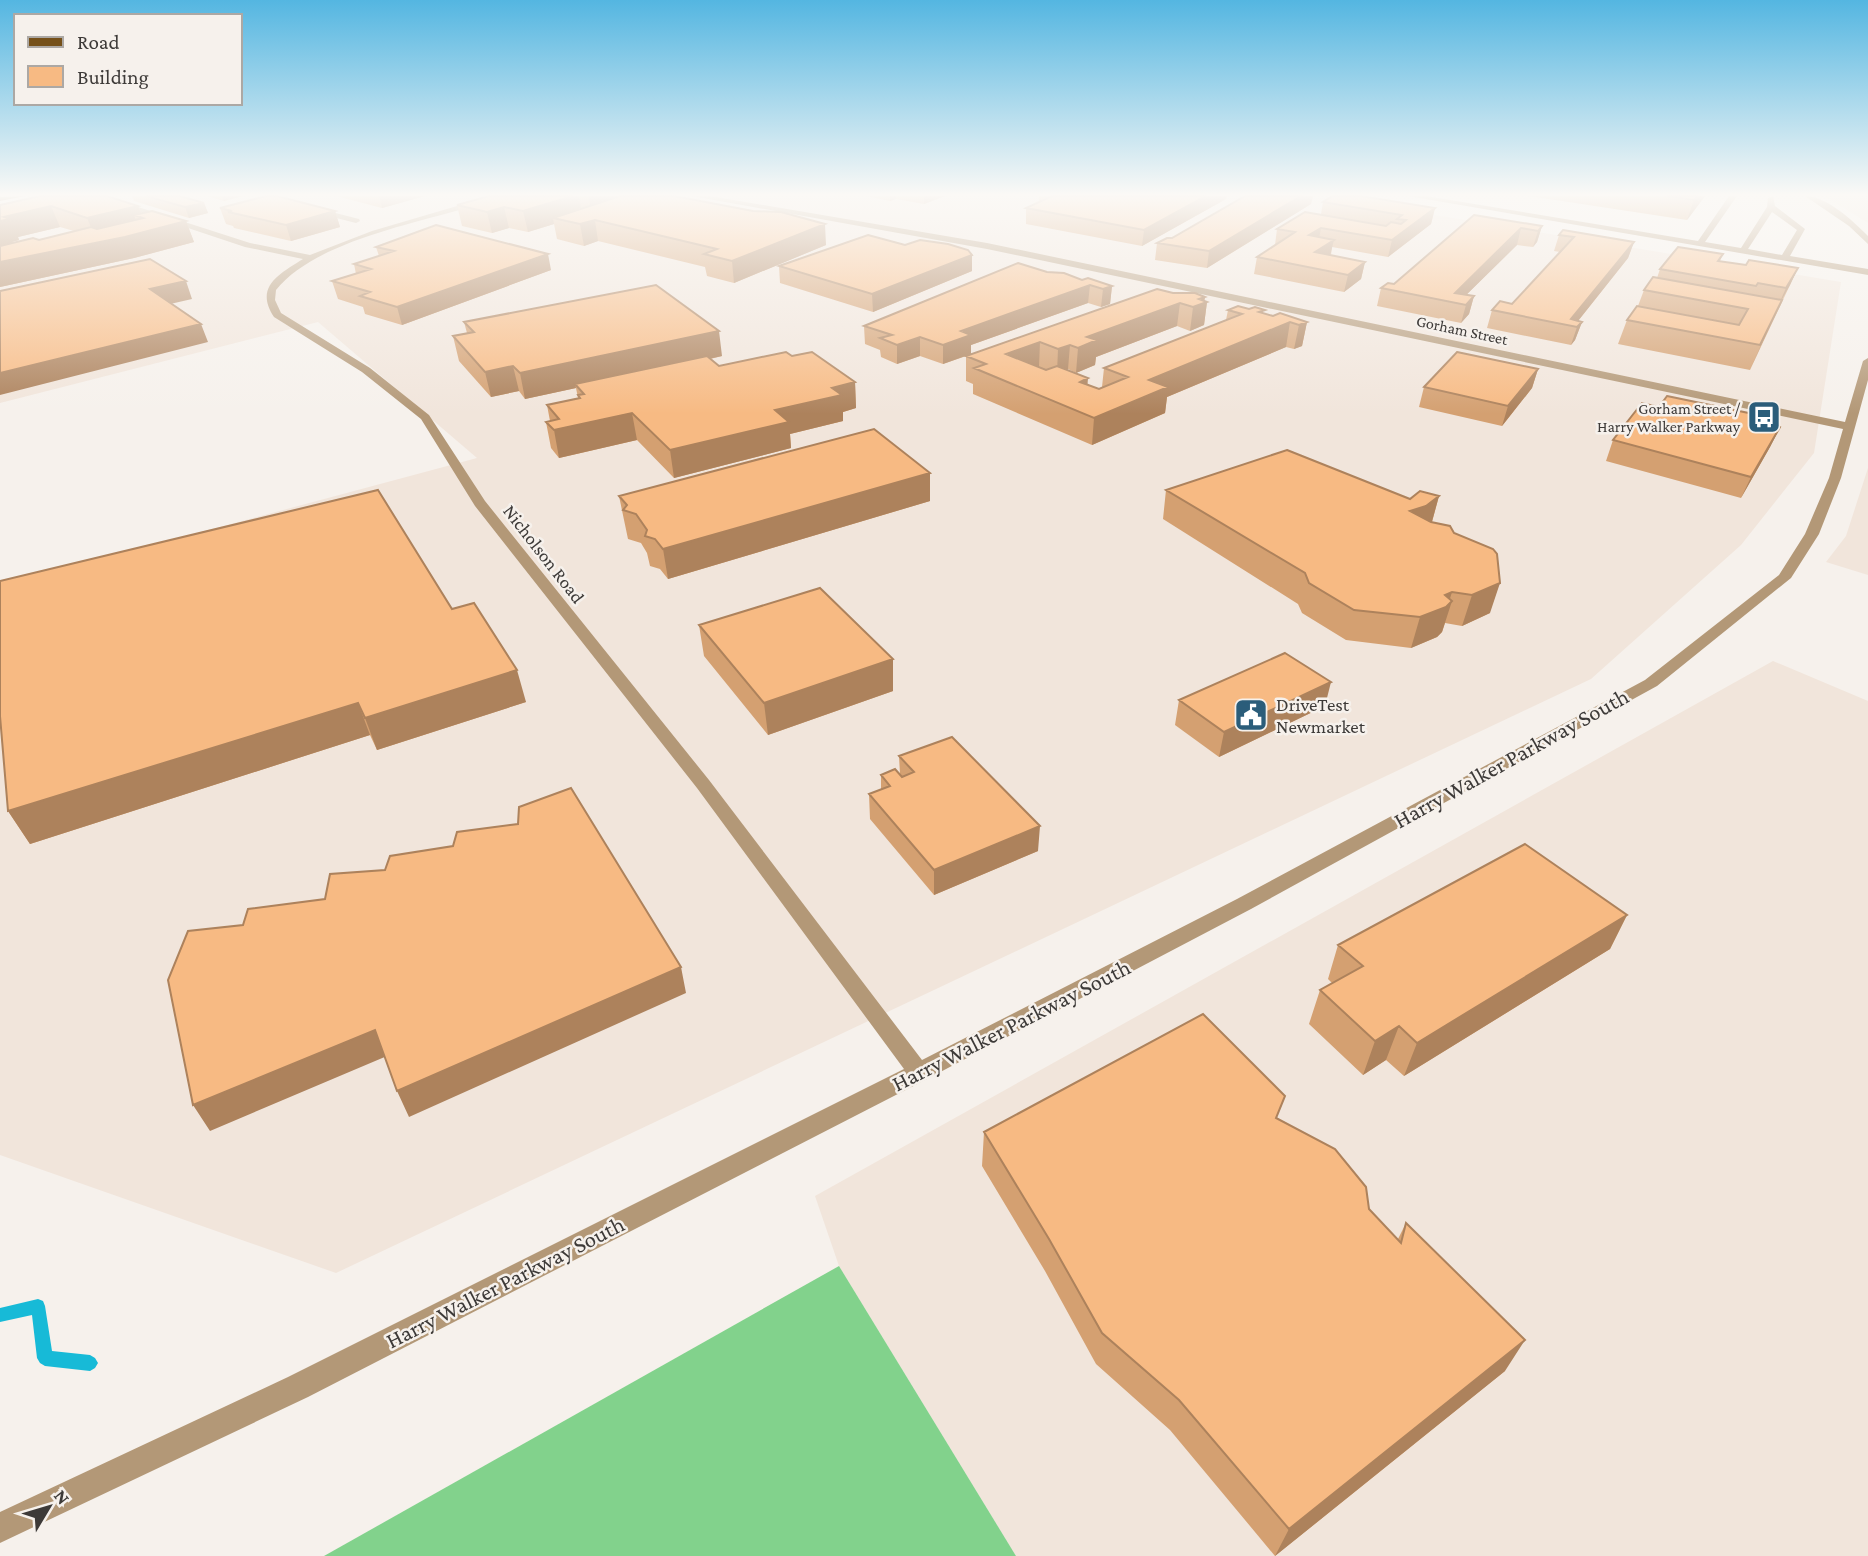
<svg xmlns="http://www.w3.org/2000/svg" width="1868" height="1556" viewBox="0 0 1868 1556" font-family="'Crimson Pro',serif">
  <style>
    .built { fill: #f1e5db }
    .forest { fill: #82d28c }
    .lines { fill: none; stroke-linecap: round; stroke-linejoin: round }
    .stream { fill: #17bad7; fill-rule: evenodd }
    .minor { fill: #b39877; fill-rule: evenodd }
    .major { fill: #755019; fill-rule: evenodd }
    .wall { fill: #d4a071; fill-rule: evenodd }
    .shaded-wall { fill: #ad825c }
    .building { fill: #f7ba83; stroke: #ad825c; stroke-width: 2 }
    .labels { text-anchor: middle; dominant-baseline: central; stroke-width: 5; stroke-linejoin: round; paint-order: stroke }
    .far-street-label { font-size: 16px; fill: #3d3a38; stroke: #f6f1ec }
    .far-poi-label { font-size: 16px; fill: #3d3a38; stroke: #f6f1ec; text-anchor: end }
    .street-label { font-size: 19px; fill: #3d3a38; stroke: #f6f1ec }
    .poi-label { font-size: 19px; fill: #3d3a38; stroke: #f6f1ec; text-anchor: start }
    .near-street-label { font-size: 23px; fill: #3d3a38; stroke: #f6f1ec }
  </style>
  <rect width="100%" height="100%" fill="#f6f1ec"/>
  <path class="built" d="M60 196H1319L1841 282 1814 453 1741 545 1591 679 336 1273 0 1155V586L477 458 318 322 0 403V207Z
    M1824 196H1868V223L1826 197Z
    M1868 468V575L1826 562 1846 536Z
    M1773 661 1868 701V1556H1016L839 1266 815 1196Z"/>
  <path class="forest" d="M839 1266 1016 1556H324Z"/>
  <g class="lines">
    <path class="stream" d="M38 1299 43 1301 45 1306 52 1351 90 1355 95 1358 98 1363 95 1368 90 1371 45 1366 40 1363 37 1358 32 1315 0 1322V1308Z"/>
    <path class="minor" d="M92 196H104L250 243 310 255 372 231 491 196H504C489 204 469 207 452 212 398 227 311 246 276 290L275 300 281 313 370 368 429 415 485 501 709 780 922 1060 1237 899 1645 680 1779 575 1805 534 1829 478 1843 429 987 249 692 196H710L987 243 1845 422 1863 361 1868 358V380L1841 478 1819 534 1791 578 1657 686 1251 909 927 1079 308 1397 0 1543V1512L288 1377 904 1069 697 788 475 506 421 419 362 372 274 317C254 287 279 274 303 259L245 247Z
      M1408 196H1426L1698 241 1729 196H1737L1705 242 1741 248 1767 207 1768 198 1773 196 1775 206 1805 229 1790 256 1868 269V275ZM1772 212 1797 230 1782 255 1748 249Z
      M1805 196C1827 196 1853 221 1868 236V244L1849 226Z
      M316 208 359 219 360 221 356 223 313 212Z"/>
    <path class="major" d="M25 196 0 201V197Z"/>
  </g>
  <path class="wall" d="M132 196H180L204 203 208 213 189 218 134 201Z
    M207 196H243L224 201Z
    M336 196H425L382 208Z
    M489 196H674L826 245 734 283 707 276 705 267 598 241 584 246 557 239 554 224 528 232 509 228 492 233 462 226 457 205Z
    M866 196H945L924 204 896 199 890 201Z
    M1039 196H1227L1226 199 1142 246 1026 224V208L1039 202Z
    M1245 196H1313L1311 204 1207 268 1155 260 1157 243 1172 238Z
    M1529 196H1705L1687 220Z
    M1323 202 1435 208 1431 224 1388 257 1332 247 1331 255 1365 262 1361 279 1344 292 1254 274 1257 257 1275 245 1277 229 1321 214Z
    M0 205 138 206 141 213 186 221 194 242 134 258 0 287ZM60 227 74 231 39 240 12 243V242L19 240 18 237Z
    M220 208 335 211 340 227 291 241 234 228 233 226 226 224Z
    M1474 215 1542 226 1537 242 1533 247 1517 245 1466 295 1474 296 1469 314 1461 323 1377 306 1381 288 1394 284Z
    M1559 235 1634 242 1628 258 1578 321 1582 322 1575 340 1571 345 1487 328 1492 310 1512 304 1560 252 1554 251Z
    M376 247 551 270 402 325 365 314 363 307 338 299 332 281 356 274 354 264 379 256Z
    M1723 254 1720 261 1746 265 1798 268 1750 370 1618 344 1627 320 1638 306 1644 290 1657 278 1660 269Z
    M779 266 972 271 873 312 780 283Z
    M1047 272 1112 286 1110 304 1101 307 1088 303 971 345V354L1173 293 1205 297 1204 301 1207 302 1204 325 1190 331 1177 326 1096 357 1095 365 1076 373 1068 369 1067 370 1087 384 1099 389 1102 387 1104 368 1226 320 1228 310 1264 314 1273 316 1307 322 1302 346 1294 349 1286 347 1167 397 1165 413 1092 445 973 394V384L966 381V356L943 364 920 356 897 364 881 357 880 350 865 344 864 326Z
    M464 322 722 356 710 359 719 366 792 356 855 382 856 408 843 412V421L790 434 791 448 674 478 637 440 559 458 551 448 546 422 550 421 547 405 578 398 576 388 525 399 519 391 491 397 459 361 453 336 467 333Z
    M1538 369 1532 388 1502 426 1419 407 1424 387Z
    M1659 407 1780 427 1770 447 1741 498 1606 461 1613 440Z
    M930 473V501L668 579 660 569 650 566 647 553 641 543 628 539 619 496Z
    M1166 490 1410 499 1439 496 1432 522 1490 613 1462 626 1445 623 1442 632 1437 637 1411 648 1346 640 1302 613 1298 604 1163 519Z
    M452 609 526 702 377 750 370 735 30 844 8 811Z
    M699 625 893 659V691L768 735 704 656Z
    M1179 700 1325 706 1219 757 1175 725Z
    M899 756 1038 851 934 895 870 819 869 794 881 789V775L900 774Z
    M1627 915 1610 949 1404 1076 1386 1060 1363 1075 1309 1024 1320 990 1332 983 1328 979 1338 945Z
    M1278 1118 1398 1239 1406 1223 1505 1371 1275 1556 1170 1430 1096 1364 1045 1271 982 1166 984 1132Z"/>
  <path class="shaded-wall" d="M222 196H243L224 201Z
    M379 196H425L382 208Z
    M573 196H579L582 215 553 218 554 224 528 232 523 211Z
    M590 196H628L592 217 589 197Z
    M890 196H896V199L890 201Z
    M924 196H945L924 204Z
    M1206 196H1227L1226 199 1142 246 1144 230Z
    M1301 196H1313L1311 204 1207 268 1209 251Z
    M1697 196H1705L1687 220 1694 200Z
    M204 203 208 213 189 218 185 207Z
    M51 206 60 227 18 237 19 240 12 242 15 249 0 253V221L4 217Z
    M138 206 146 226 143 218 134 215 139 228 96 239 87 218Z
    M504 207 509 228 492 233 487 212Z
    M1435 208 1431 224 1388 257 1392 240Z
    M335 211 340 227 291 241 286 225Z
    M595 220 598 241 584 246 580 224Z
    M186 221 194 242 134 258 0 287V262Z
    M825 224 826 245 734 283 732 261Z
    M1542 226 1537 242 1533 247 1538 231Z
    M1321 228 1318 244 1309 235Z
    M1521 228 1517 245 1458 303 1455 293Z
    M1334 240 1330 256 1315 252Z
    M1634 242 1628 258 1574 326 1571 319Z
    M548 254 551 270 402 325 397 307Z
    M972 255V271L873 312 872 294Z
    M1365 262 1361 279 1344 292 1348 275Z
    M1798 268 1790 285 1781 301 1750 370 1786 288Z
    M186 281 192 299 157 307 150 289Z
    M1090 285 1088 303 971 345V354L943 364V345L961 331Z
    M1112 286 1110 304 1101 307 1103 289Z
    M1474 296 1469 314 1461 323 1466 305Z
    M1205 297 1204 303 1207 302 1204 325 1190 331 1193 307 1199 299Z
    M1180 303 1177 326 1096 357 1095 365 1076 373 1078 348 1087 337Z
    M1290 322 1286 347 1167 397 1165 413 1092 445 1094 418 1149 380Z
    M1307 322 1302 346 1294 349 1299 325Z
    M1582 322 1575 340 1571 345 1577 327Z
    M201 324 208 342 0 395V373Z
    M719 331 722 356 578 388 575 384 576 388 525 399 520 373Z
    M920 337V356L897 364V345Z
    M1040 342 1039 367 1005 380 1006 354Z
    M1070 345 1068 369 1057 374 1058 349Z
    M513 366 519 391 491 397 485 372Z
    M1538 369 1532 388 1502 426 1508 406Z
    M1088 378 1086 404 1080 382Z
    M855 382 856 408 843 412V421L790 434 791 448 674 478 670 450 832 388Z
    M632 413 637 440 559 458 554 430Z
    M1780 427 1770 447 1741 498 1751 477Z
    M930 473V501L668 579 663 549Z
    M1439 496 1431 525 1410 511Z
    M1500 583 1490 613 1462 626 1472 595Z
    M1452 592 1448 605 1452 601 1442 632 1437 637 1411 648 1420 617 1445 595Z
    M893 659V691L768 735 764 703Z
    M517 670 526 702 377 750 365 718Z
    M1331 682 1325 706 1219 757 1224 732Z
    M358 703 370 735 30 844 8 811Z
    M1040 826 1038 851 934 895V870Z
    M1627 915 1610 949 1404 1076 1417 1043Z
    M681 967 686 993 409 1117 397 1091Z
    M1399 1026 1386 1060 1363 1075 1375 1041Z
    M375 1030 387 1056 210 1131 193 1105Z
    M1525 1340 1505 1371 1275 1556 1289 1529Z"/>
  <path class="building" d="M40 196H107L138 206 87 218 51 206 4 217 10 219 0 221V205Z
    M146 196H180L204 203 185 207Z
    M266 196H277L335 211 286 225 228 212 232 211 220 208Z
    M489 196H573L523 211 504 207 487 212 457 205Z
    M620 196H674L753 211 781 212 825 224 732 261 704 254 717 249 595 220 580 224 553 218Z
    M1052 196H1206L1144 230 1026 208Z
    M1245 196H1301L1209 251 1157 243 1167 238H1172Z
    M1332 196H1361L1435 208 1392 240 1321 228 1309 235 1334 240 1315 252 1365 262 1348 275 1257 257 1295 232 1277 229 1305 212 1386 226 1391 222 1401 224 1406 220 1397 219 1402 215 1323 202Z
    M1667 196H1697L1694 200Z
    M152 211 186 221 125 237 0 262V246L33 238 39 240 91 227 97 229 143 218 134 215Z
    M1474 215 1542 226 1538 231 1521 228 1455 293 1474 296 1466 305 1381 288 1388 283 1394 284Z
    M436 225 548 254 397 307 360 296 370 292 332 281 371 269 354 264 394 251 376 247Z
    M1563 230 1634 242 1571 319 1582 322 1577 327 1492 310 1500 301 1512 304 1574 237 1559 235Z
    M868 235 905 245 920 240 948 244 968 250 972 255 872 294 779 266Z
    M1678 247 1723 254 1718 261 1746 265 1749 260 1798 268 1786 288 1758 283 1756 286 1660 269Z
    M150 259 186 281 150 289 201 324 0 373V291Z
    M1018 263 1047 272 1064 273 1082 280 1088 278 1112 286 1103 289 1090 285 961 331 971 335 943 345 920 337 897 345 880 338 892 335 864 326Z
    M1653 277 1782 300 1760 345 1627 320 1637 306 1739 325 1748 309 1644 290Z
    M656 285 719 331 520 373 513 366 485 372 453 336 474 332 464 322Z
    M1157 289 1173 293H1195L1205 297 1199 299 1207 302 1193 307 1180 303 1087 337 1097 340 1078 348 1070 345 1058 349 1040 342 1006 354 1046 370 1057 366 1088 378 1080 382 1099 389 1128 377 1104 368 1242 314 1228 310 1238 306 1249 309 1255 307 1265 310 1259 312 1273 316 1280 313 1307 322 1299 325 1290 322 1149 380 1168 387 1094 418 974 368 986 364 966 356Z
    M786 352 792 356 812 352 855 382 832 388 842 395 775 410 789 422 670 450 632 413 554 430 546 422 559 419 547 405 580 398 578 395 584 394 575 384 707 356 719 366Z
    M1457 352 1538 369 1508 406 1424 387Z
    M1667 396 1763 416 1780 427 1751 477 1613 440 1642 403 1659 407Z
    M874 429 930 473 663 549 655 539 645 536 647 530 636 514 623 510 627 505 619 496Z
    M1287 450 1410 499 1420 491 1439 496 1426 506 1410 511 1431 522 1450 526 1454 533 1493 549 1497 554 1500 583 1472 595 1452 592 1445 595 1452 601 1446 607 1420 617 1354 610 1309 583 1305 573 1166 490Z
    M378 490 452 609 474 603 517 670 365 718 358 703 8 811 0 716V581Z
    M820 588 893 659 764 703 699 625Z
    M1285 653 1331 682 1224 732 1179 700Z
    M952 737 1040 826 934 870 869 794 890 786 881 775 895 769 902 777 914 772 899 756Z
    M571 788 681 967 397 1091 375 1030 193 1105 168 980 188 931 243 925 248 909 325 899 330 874 385 870 390 856 453 846 457 832 518 824 519 807Z
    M1525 844 1627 915 1417 1043 1399 1026 1375 1041 1320 990 1363 966 1338 945Z
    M1203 1014 1285 1096 1276 1118 1335 1149 1366 1187 1369 1209 1401 1243 1406 1223 1525 1340 1289 1529 1179 1400 1102 1333 1049 1239 984 1132Z"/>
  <linearGradient id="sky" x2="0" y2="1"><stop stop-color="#54b6e1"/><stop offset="0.47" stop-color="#fbf9f6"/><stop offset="1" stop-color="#fbf9f6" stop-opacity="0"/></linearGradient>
  <rect width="1868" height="414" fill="url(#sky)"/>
  <defs>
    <symbol id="bus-square" viewBox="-11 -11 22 22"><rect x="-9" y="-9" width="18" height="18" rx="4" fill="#2b5d7a" stroke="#f6f1ec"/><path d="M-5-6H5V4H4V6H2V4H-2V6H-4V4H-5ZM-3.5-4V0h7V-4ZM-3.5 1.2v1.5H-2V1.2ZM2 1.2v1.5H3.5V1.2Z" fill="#fff"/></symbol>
    <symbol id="civic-square" viewBox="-11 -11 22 22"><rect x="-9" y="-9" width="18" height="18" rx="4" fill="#2b5d7a" stroke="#f6f1ec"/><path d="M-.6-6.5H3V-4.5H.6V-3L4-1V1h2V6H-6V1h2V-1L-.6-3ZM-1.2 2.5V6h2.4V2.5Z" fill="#fff"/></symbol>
  </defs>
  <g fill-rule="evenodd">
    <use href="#bus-square" x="1745" y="398" width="38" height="38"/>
    <use href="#civic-square" x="1232" y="696" width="38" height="38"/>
  </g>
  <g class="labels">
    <g class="far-street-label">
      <text transform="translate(1462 330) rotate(12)">Gorham Street</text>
    </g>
    <g class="far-poi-label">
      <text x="1740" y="408">Gorham Street /<tspan x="1740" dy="18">Harry Walker Parkway</tspan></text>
    </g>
    <g class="street-label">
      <text transform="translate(544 554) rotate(52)">Nicholson Road</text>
    </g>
    <g class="poi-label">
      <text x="1276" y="704">DriveTest<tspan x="1276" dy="22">Newmarket</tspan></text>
    </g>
    <g class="near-street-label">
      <text transform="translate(1511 758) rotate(-29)">Harry Walker Parkway South</text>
      <text transform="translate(1011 1025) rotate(-27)">Harry Walker Parkway South</text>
      <text transform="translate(505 1282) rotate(-27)">Harry Walker Parkway South</text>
    </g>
  </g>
  <rect x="14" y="14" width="228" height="91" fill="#f6f1ec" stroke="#aca8a4" stroke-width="2"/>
  <rect x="28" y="37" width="35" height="10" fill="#755019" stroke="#aca8a4" stroke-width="2"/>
  <text x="77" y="49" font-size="21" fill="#3d3a38">Road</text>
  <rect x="28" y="66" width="35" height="21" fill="#f7ba83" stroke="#aca8a4" stroke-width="2"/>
  <text x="77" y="84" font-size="21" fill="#3d3a38">Building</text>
  <g transform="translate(49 1507) rotate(52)" stroke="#f6f1ec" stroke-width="5" paint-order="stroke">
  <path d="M0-5L12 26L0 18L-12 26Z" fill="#3d3a38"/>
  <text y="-10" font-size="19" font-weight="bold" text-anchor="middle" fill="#3d3a38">N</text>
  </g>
</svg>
